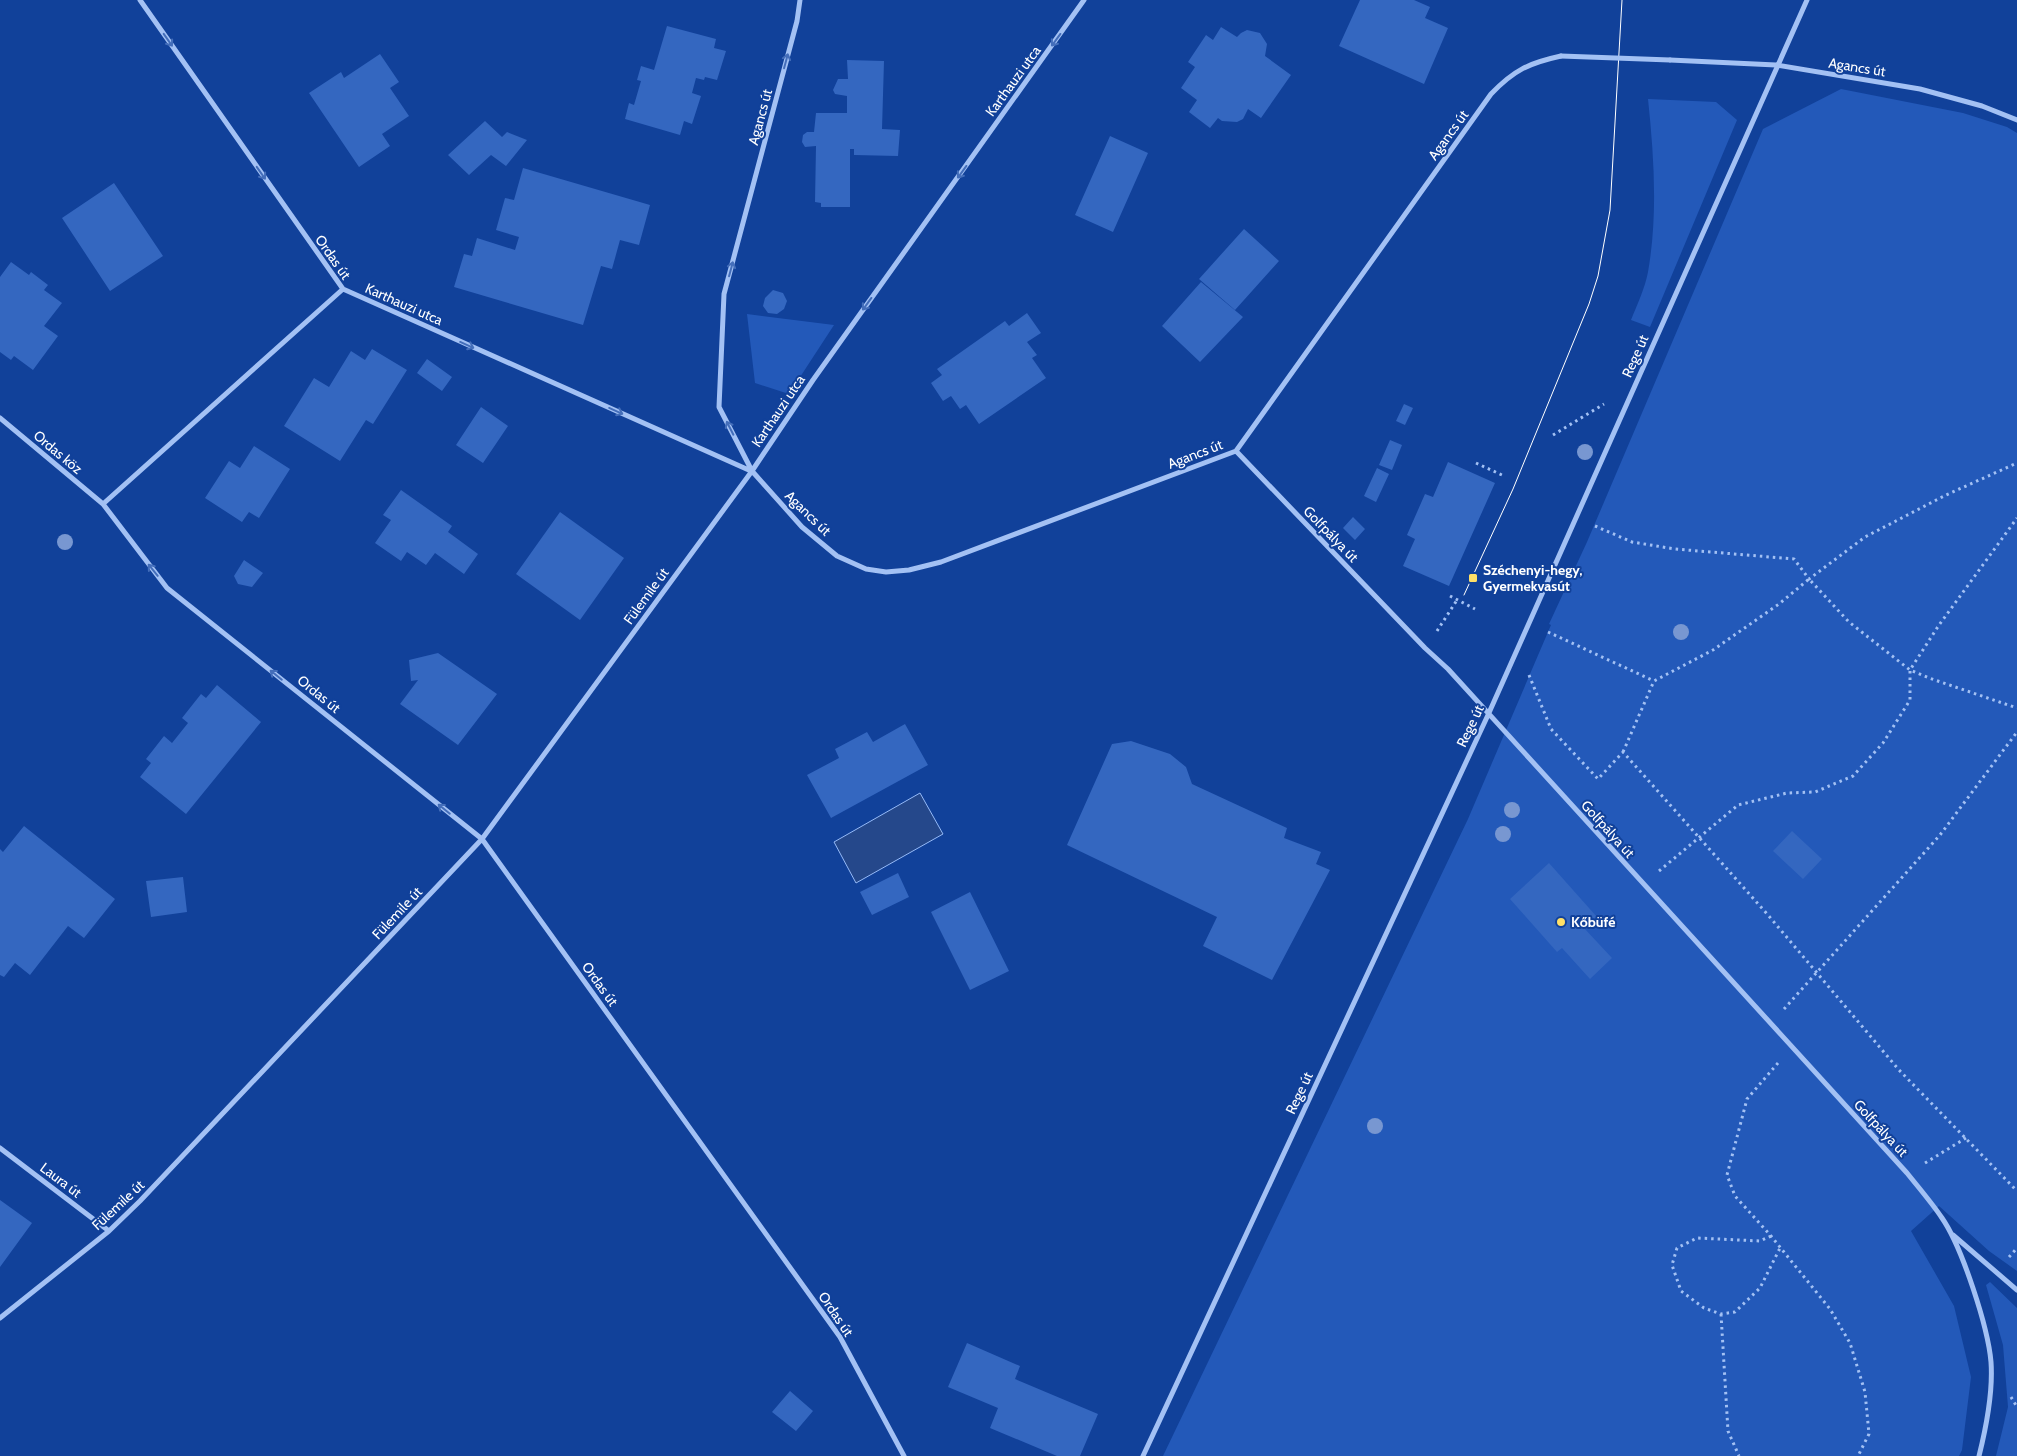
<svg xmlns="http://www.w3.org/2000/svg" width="2017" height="1456" viewBox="0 0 2017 1456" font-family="Cabin,sans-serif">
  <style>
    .green { fill: #2359b9 }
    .water { fill: #25488b; stroke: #95baf8 }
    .building { fill: #3467c0 }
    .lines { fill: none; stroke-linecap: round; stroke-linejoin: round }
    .path { stroke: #a3c1f4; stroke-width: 3; stroke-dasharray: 2.5 4; stroke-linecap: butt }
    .street { stroke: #a3c1f4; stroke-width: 5 }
    .tram { stroke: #fff; stroke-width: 1 }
    .street-bridge { stroke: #a3c1f4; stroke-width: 5 }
    .tree { fill: #7897d1 }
    .oneway { stroke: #446eba }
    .poi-dot { fill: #ffe067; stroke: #11419a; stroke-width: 2 }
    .labels { text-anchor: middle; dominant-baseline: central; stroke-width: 4; stroke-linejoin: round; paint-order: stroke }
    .street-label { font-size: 14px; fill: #fff; stroke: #11419a }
    .poi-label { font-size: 14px; font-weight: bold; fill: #fff; stroke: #11419a; text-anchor: start }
  </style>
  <rect width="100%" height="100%" fill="#11419a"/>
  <path class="green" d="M1841 89 1963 113 2007 127 2017 133V1271L1989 1251 1939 1206 1911 1231 1954 1306 1971 1377 1962 1450 1959 1456H1163L1468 819 1551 625 1549 624 1587 542 1763 129Z
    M1648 99 1716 102 1737 120 1650 327 1631 320C1637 305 1645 288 1648 272 1658 215 1654 156 1648 99Z
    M747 314 834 325 789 394 755 383Z
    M1990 1282 2017 1308V1456H1996L2008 1407 2003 1345 1986 1285Z"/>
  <path class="water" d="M920 793 943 834 856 883 834 842Z"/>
  <path class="building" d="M1360 0H1414L1430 7 1425 18 1448 28 1424 84 1339 46Z
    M667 26 716 39 714 48 726 51 717 80 705 77 704 80 696 78 692 93 701 96 692 124 684 121 680 135 625 119 629 103 634 105 641 81 637 80 641 66 654 70Z
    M1221 27 1237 37 1241 33 1247 30 1260 33 1267 44 1265 56 1291 75 1261 118 1248 109 1243 119 1237 122 1222 121 1218 118 1210 128 1189 112 1197 100 1181 88 1195 67 1188 62 1206 35 1213 40Z
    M380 54 399 82 390 88 409 116 382 134 390 146 359 167 309 93 341 72 344 78Z
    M847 60 884 61 882 129 900 130 898 156 854 155V149H850V207H821V203L815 202 816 146 805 147 802 142 803 135 807 132H814L816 113H847V96L835 94 833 90 838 79H848Z
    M485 121 502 137 507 132 527 140 506 166 491 155 469 175 448 155Z
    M1110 136 1148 153 1113 232 1075 215Z
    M523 168 650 205 639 245 620 240 612 269 601 266 583 325 454 287 464 254 472 256 477 238 515 250 519 237 496 230 505 198 514 200Z
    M114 183 163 256 110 291 62 218Z
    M1244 229 1279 261 1235 310 1199 279Z
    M11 262 29 275 31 272 48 285 44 290 62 303 44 326 58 336 33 370 14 356 11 360 0 352V277Z
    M1201 282 1243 317 1200 362 1162 326Z
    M773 290 783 293 787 301 784 309 777 314 768 313 763 306 765 298Z
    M1027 313 1041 333 1027 342 1037 355 1032 358 1046 378 979 424 966 405 960 409 951 396 943 401 931 383 942 375 937 369 1005 321 1009 326Z
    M372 349 407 370 373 424 366 420 340 461 284 426 314 378 329 387 351 351 365 360Z
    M427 359 452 377 442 391 417 373Z
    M1404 404 1413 408 1405 425 1396 421Z
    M481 407 508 426 483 463 456 445Z
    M1390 440 1402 445 1392 470 1379 465Z
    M254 446 290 469 259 518 249 512 242 522 205 498 229 461 240 468Z
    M1448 462 1495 483 1449 586 1403 566 1415 539 1407 535 1425 494 1433 497Z
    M1377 468 1389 474 1376 502 1364 496Z
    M401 490 452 526 448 532 478 554 464 574 435 553 426 565 407 552 401 561 375 543 391 520 383 515Z
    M560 512 624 558 580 620 516 574Z
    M1353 517 1365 529 1355 540 1343 528Z
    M244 560 263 573 252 587 238 584 234 576Z
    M438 653 497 694 458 745 400 704 418 680 411 681 409 660Z
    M217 685 261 722 186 814 140 777 151 763 146 759 164 736 172 743 188 723 182 718 201 694 206 698Z
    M905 724 928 765 831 818 807 775 839 758 835 749 867 732 873 742Z
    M1131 741 1170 754 1186 767 1192 784 1287 828 1284 838 1321 852 1316 864 1330 870 1272 980 1203 946 1217 917 1067 845 1112 744Z
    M24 826 115 899 84 938 68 926 30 975 15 963 4 977 0 975V849L3 852Z
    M1792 831 1822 859 1803 879 1773 851Z
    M1549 863 1597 917 1584 928 1612 958 1590 979 1562 948 1557 952 1510 899Z
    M898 873 909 897 872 915 860 892Z
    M183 877 187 912 151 917 146 881Z
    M970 892 1009 971 970 990 931 912Z
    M0 1200 32 1223 0 1267Z
    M967 1343 1020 1366 1015 1379 1098 1414 1080 1456H1057L990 1428 998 1408 948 1387Z
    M790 1391 813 1411 796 1431 772 1412Z"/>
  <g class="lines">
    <path class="path" d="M1553 435 1604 404
      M1476 463 1504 476
      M1595 526 1632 542 1675 549 1794 559 1809 579 1865 537 1946 495 2017 463
      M1450 596 1475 609
      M1437 631 1457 600
      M1548 632 1654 681
      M1529 675 1551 729 1598 779 1623 752 1768 915 1899 1070 2017 1191
      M1623 752 1654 681 1713 650 1779 604 1809 579 1849 622 1910 670 1929 678 2017 708
      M1659 871 1738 805 1787 793 1815 792 1853 776 1883 743 1910 700V670L1939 625 2017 518
      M1784 1009 1940 835 2017 732
      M1778 1063 1747 1099 1727 1175 1735 1196 1771 1236 1830 1309 1850 1343 1865 1392 1869 1434 1858 1456
      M1925 1163 1966 1138
      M1771 1236 1760 1241 1697 1238 1677 1248 1672 1265 1681 1291 1704 1308 1721 1314 1735 1312 1760 1288 1780 1248
      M2009 1257 2017 1248
      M1721 1314 1728 1431 1739 1456
      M2011 1397 2017 1407"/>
    <path class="street" d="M140 0 343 289
      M800 0 797 21 724 294 719 407 752 471 802 527 837 556 866 569 886 572 909 570 941 562 1236 451 1491 94C1514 70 1529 63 1561 56
      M1670 60 1776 65 1920 89 1982 106 2017 120
      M343 289 751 471
      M0 418 103 504 167 588 482 839 840 1337 904 1456
      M1236 451 1425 648 1448 669 1907 1173C1919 1188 1932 1203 1942 1218 1962 1247 1988 1327 1991 1362 1993 1390 1986 1428 1979 1456
      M103 504 343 289
      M0 1148 109 1231
      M1953 1235 2017 1290
      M0 1318 109 1231 140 1201 482 839 752 471 813 380 1084 0
      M1143 1456 1488 715 1807 0"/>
    <path class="tram" d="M1464 595 1513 489 1589 304 1598 276 1610 210 1622 0"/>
    <path class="street-bridge" d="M1561 56 1670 60"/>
  </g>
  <g class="tree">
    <circle cx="1585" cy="452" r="8"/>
    <circle cx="65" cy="542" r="8"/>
    <circle cx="1681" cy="632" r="8"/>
    <circle cx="1512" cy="810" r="8"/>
    <circle cx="1503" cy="834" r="8"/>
    <circle cx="1375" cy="1126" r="8"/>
  </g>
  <defs><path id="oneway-shaft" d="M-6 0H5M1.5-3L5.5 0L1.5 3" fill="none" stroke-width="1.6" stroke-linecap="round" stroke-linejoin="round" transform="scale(1.25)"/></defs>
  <g class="oneway">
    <use href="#oneway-shaft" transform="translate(168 40) rotate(55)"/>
    <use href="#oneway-shaft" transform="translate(1056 40) rotate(126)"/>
    <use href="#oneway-shaft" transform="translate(786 61) rotate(-75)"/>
    <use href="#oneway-shaft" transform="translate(962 172) rotate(126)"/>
    <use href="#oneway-shaft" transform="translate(261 173) rotate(55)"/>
    <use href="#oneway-shaft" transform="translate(731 269) rotate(-75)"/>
    <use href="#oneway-shaft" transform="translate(867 304) rotate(126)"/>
    <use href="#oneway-shaft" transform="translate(467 345) rotate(24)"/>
    <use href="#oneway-shaft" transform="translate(616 411) rotate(24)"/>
    <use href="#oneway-shaft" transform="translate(730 428) rotate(-117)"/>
    <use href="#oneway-shaft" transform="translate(153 570) rotate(-129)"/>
    <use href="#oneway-shaft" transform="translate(276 675) rotate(-141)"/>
    <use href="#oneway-shaft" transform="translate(444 809) rotate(-141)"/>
  </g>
  <g class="poi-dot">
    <rect x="1468" y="573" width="10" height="10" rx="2.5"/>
    <circle cx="1561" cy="922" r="5"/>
  </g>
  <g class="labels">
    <g class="street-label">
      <text transform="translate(1857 67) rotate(9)">Agancs út</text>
      <text transform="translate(1013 81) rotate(-54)">Karthauzi utca</text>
      <text transform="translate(760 117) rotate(-75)">Agancs út</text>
      <text transform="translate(1448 135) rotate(-54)">Agancs út</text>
      <text transform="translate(333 257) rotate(55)">Ordas út</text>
      <text transform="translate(404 304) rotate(24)">Karthauzi utca</text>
      <text transform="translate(1635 356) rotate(-66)">Rege út</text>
      <text transform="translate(778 411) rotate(-56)">Karthauzi utca</text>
      <text transform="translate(58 452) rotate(40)">Ordas köz</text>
      <text transform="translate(1195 454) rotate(-21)">Agancs út</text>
      <text transform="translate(808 513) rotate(44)">Agancs út</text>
      <text transform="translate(1331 534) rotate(46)">Golfpálya út</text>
      <text transform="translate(646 596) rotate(-54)">Fülemile út</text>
      <text transform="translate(319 694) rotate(39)">Ordas út</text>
      <text transform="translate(1470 726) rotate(-65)">Rege út</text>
      <text transform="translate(1608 829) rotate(48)">Golfpálya út</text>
      <text transform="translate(397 913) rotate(-47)">Fülemile út</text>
      <text transform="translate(600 984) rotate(54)">Ordas út</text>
      <text transform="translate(1299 1093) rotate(-65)">Rege út</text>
      <text transform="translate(1881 1128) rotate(47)">Golfpálya út</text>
      <text transform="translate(61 1180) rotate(37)">Laura út</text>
      <text transform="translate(118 1205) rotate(-43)">Fülemile út</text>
      <text transform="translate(836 1314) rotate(56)">Ordas út</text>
    </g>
    <g class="poi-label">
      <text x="1483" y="570">Széchenyi-hegy,<tspan x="1483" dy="16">Gyermekvasút</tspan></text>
      <text x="1571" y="922">Kőbüfé</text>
    </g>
  </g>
</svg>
